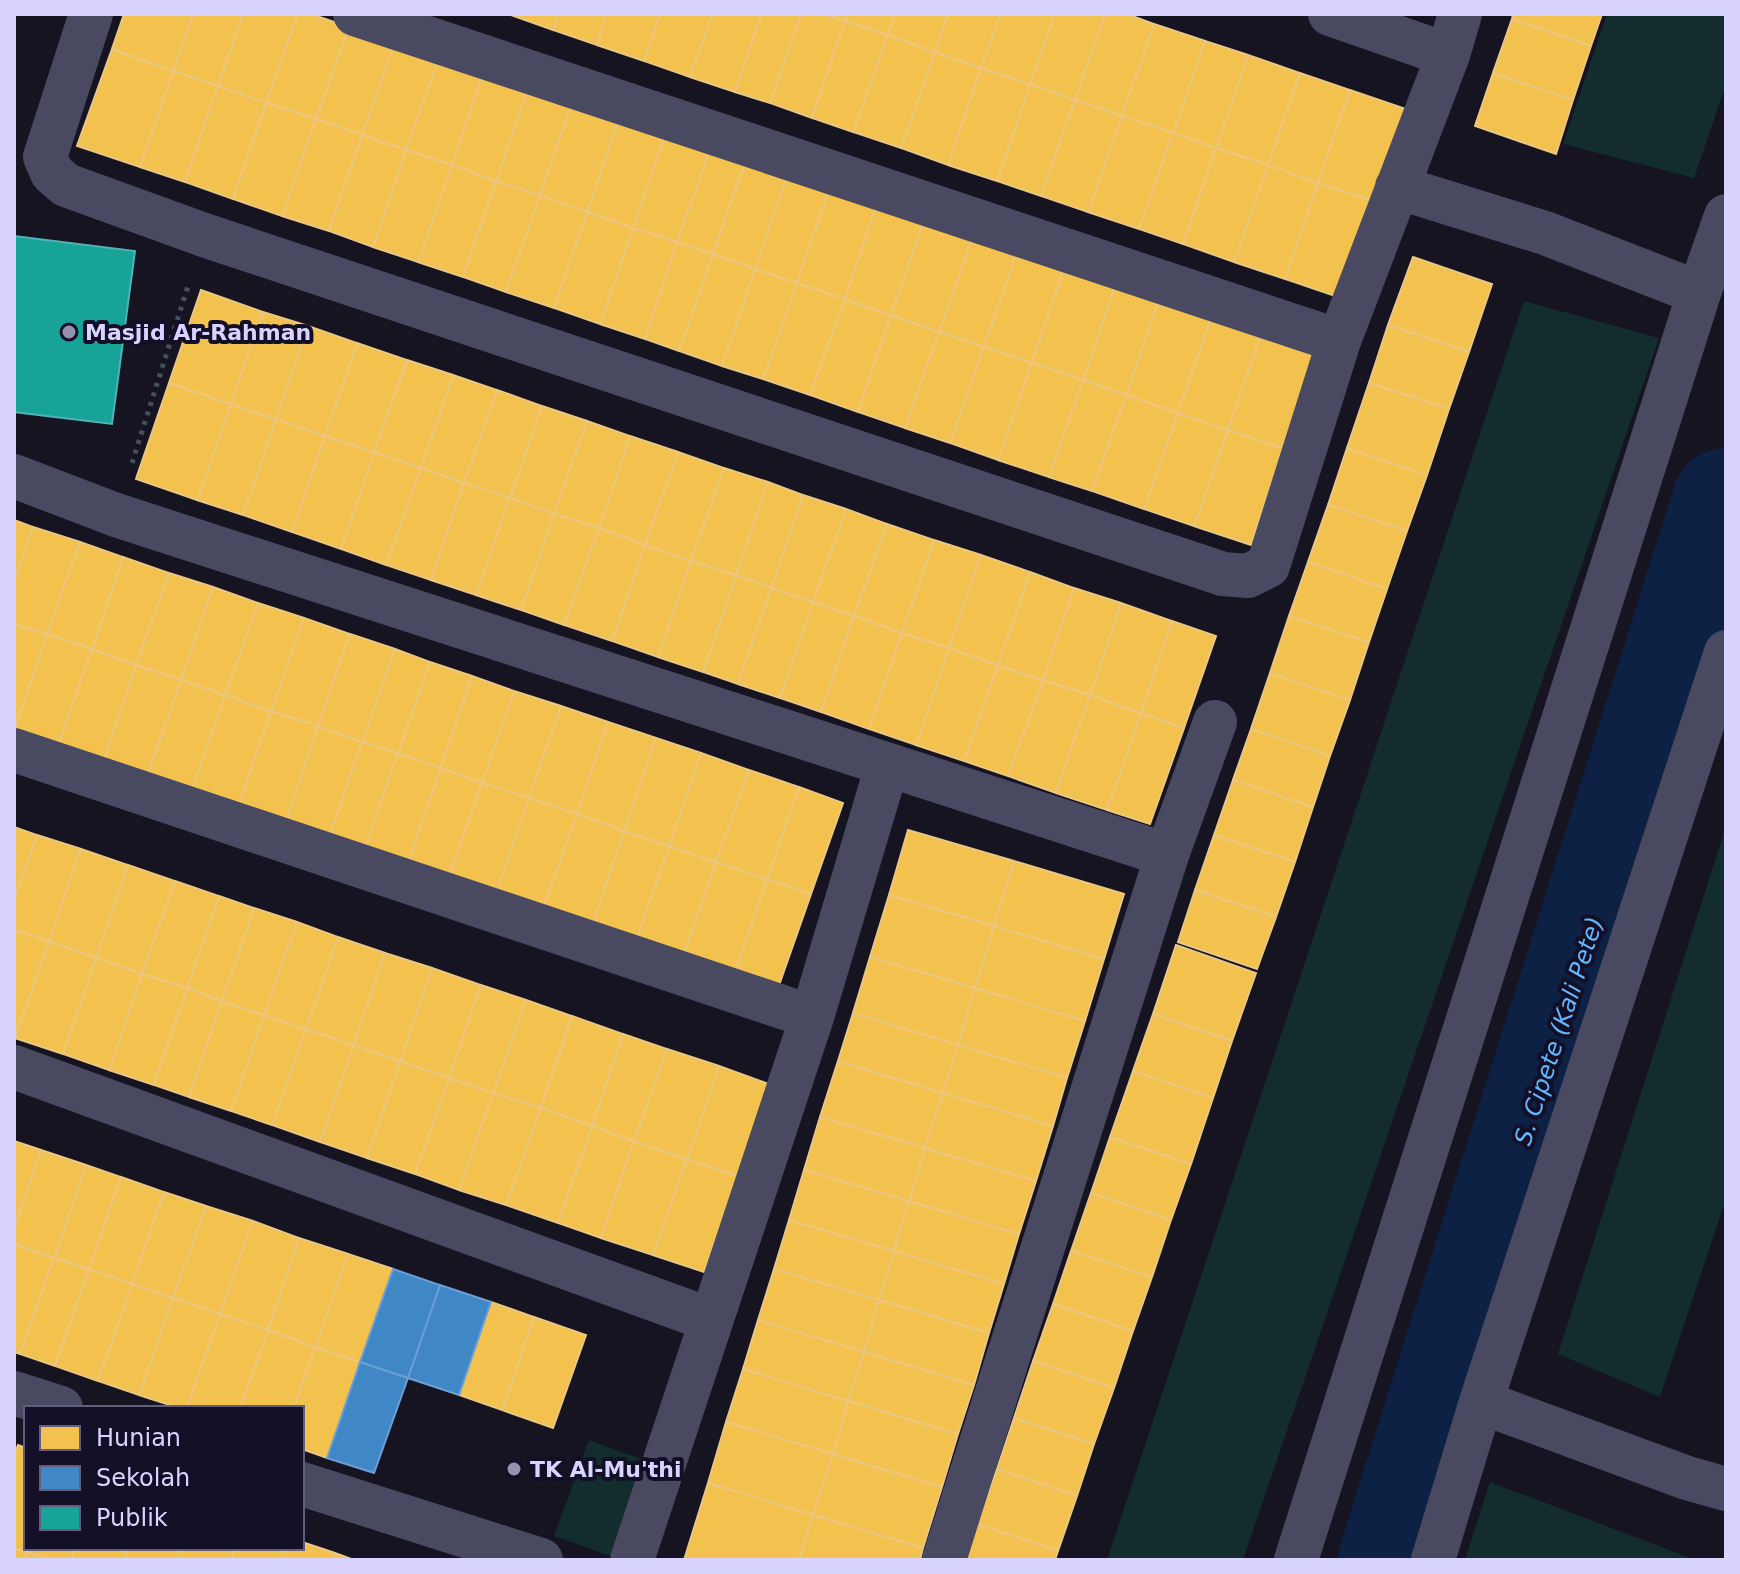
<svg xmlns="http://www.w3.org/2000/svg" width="1740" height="1574" viewBox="0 0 1740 1574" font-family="'DejaVu Sans',sans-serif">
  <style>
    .green { fill: #132c2d }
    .homes { fill: #f2c14e; stroke: #eac783; stroke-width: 2 }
    .schools { fill: #3f88c5; stroke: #6d9fd6; stroke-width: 2 }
    .public { fill: #17a398; stroke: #51b2b7; stroke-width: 2 }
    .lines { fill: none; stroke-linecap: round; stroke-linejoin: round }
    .river { stroke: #0d2144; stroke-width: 108 }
    .path { stroke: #44505f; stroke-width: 5; stroke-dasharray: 4 6; stroke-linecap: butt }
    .minor { stroke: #4a4962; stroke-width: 44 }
    .poi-dot { fill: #9591b1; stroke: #130f26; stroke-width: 3 }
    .labels { text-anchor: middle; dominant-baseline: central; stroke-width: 8; stroke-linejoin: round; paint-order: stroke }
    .poi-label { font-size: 22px; font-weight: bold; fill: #d9d4ff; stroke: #130f26; text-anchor: start }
    .water-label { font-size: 24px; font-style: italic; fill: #62b6ff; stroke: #130f26 }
  </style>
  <rect width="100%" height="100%" fill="#161421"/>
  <path class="green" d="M1607 14H1726V84L1694 178 1563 144Z
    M1524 301 1659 338 1243 1560H1107Z
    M1726 826V1199L1660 1397 1558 1354Z
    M589 1440 654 1464 619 1559 554 1536Z
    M1490 1482 1696 1560H1465Z"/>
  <path class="homes" d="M124 14H193L173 71 112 49Z
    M193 14H243L218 86 173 71Z
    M243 14H298L266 103 218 86Z
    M298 14H311L349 27 316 119 266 103Z
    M508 14H559L553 30Z
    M559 14H607L597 45 553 30Z
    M607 14H660L644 61 597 45Z
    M660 14H712L690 77 644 61Z
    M712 14H762L735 92 690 77Z
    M762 14H801L770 103 735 92Z
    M801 14H823L845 21 812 118 770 103Z
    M823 14H848L845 21Z
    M848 14H895L888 35 845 21Z
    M895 14H948L935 52 888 35Z
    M948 14H1000L981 68 935 52Z
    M1000 14H1055L1030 84 981 68Z
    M1055 14H1105L1075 100 1030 84Z
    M1105 14H1127L1154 24 1122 116 1075 100Z
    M1513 14H1602L1591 46 1512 19Z
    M1512 19 1591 46 1573 100 1493 73Z
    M845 21 888 35 853 132 812 118Z
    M1154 24 1205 41 1173 133 1122 116Z
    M349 27 395 42 362 135 316 119Z
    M888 35 935 52 901 148 853 132Z
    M1205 41 1248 55 1216 148 1173 133Z
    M395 42 439 58 406 150 362 135Z
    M112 49 173 71 140 167 77 146Z
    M935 52 981 68 948 165 901 148Z
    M1248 55 1300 73 1268 165 1216 148Z
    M439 58 483 73 452 165 406 150Z
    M981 68 1030 84 997 181 948 165Z
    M173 71 218 86 185 182 140 167Z
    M483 73 528 88 496 181 452 165Z
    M1300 73 1350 90 1318 183 1268 165Z
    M1493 73 1573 100 1556 154 1475 126Z
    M1030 84 1075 100 1041 196 997 181Z
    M218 86 266 103 233 199 185 182Z
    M528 88 572 103 540 195 496 181Z
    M1350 90 1406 109 1374 201 1318 183Z
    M1075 100 1122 116 1088 212 1041 196Z
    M266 103 316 119 282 216 233 199Z
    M572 103 619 119 587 212 540 195Z
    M1122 116 1173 133 1139 229 1088 212Z
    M316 119 362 135 329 231 282 216Z
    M619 119 665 135 633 228 587 212Z
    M1173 133 1216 148 1183 244 1139 229Z
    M362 135 406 150 373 247 329 231Z
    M665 135 710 150 677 242 633 228Z
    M1216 148 1268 165 1234 262 1183 244Z
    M406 150 452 165 418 262 373 247Z
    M710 150 745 162 713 254 677 242Z
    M745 162 787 176 755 269 713 254Z
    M452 165 496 181 463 277 418 262Z
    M1268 165 1318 183 1285 279 1234 262Z
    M787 176 829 190 797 283 755 269Z
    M496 181 540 195 506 292 463 277Z
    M1318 183 1374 201 1341 298 1285 279Z
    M829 190 876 207 845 299 797 283Z
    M540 195 587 212 554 308 506 292Z
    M876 207 923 222 891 315 845 299Z
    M587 212 633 228 600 324 554 308Z
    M923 222 972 239 939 332 891 315Z
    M633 228 677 242 645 339 600 324Z
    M972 239 1016 254 984 347 939 332Z
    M677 242 713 254 679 351 645 339Z
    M713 254 755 269 722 366 679 351Z
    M1016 254 1063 271 1032 363 984 347Z
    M1413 257 1492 284 1469 352 1388 325Z
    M755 269 797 283 763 379 722 366Z
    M1063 271 1114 288 1083 380 1032 363Z
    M797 283 845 299 810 395 763 379Z
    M1114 288 1158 302 1126 395 1083 380Z
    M201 290 263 312 231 404 169 383Z
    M845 299 891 315 858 412 810 395Z
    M1158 302 1210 320 1178 413 1126 395Z
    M263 312 308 326 276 419 231 404Z
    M891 315 939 332 905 428 858 412Z
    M1210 320 1260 337 1228 430 1178 413Z
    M1388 325 1469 352 1449 409 1369 383Z
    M308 326 357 343 325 436 276 419Z
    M939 332 984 347 950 443 905 428Z
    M1260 337 1316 356 1283 448 1228 430Z
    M357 343 407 360 374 452 325 436Z
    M984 347 1032 363 998 460 950 443Z
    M407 360 453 375 421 468 374 452Z
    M1032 363 1083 380 1049 477 998 460Z
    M453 375 497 390 464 483 421 468Z
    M1083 380 1126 395 1092 491 1049 477Z
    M169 383 231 404 197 500 136 479Z
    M1369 383 1449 409 1427 475 1347 448Z
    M497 390 542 406 510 498 464 483Z
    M1126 395 1178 413 1144 509 1092 491Z
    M231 404 276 419 243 515 197 500Z
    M542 406 587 421 554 514 510 498Z
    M1178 413 1228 430 1194 526 1144 509Z
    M276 419 325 436 292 532 243 515Z
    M587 421 630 436 599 528 554 514Z
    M1228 430 1283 448 1251 545 1194 526Z
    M325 436 374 452 341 549 292 532Z
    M630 436 678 452 645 545 599 528Z
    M1347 448 1427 475 1407 531 1328 505Z
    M374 452 421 468 386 565 341 549Z
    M678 452 724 468 691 561 645 545Z
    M421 468 464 483 431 580 386 565Z
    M724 468 768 482 736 575 691 561Z
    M768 482 803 495 771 588 736 575Z
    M464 483 510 498 476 595 431 580Z
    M803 495 846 509 813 602 771 588Z
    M510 498 554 514 521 610 476 595Z
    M1328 505 1407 531 1387 589 1308 562Z
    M846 509 887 524 854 616 813 602Z
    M554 514 599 528 564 625 521 610Z
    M14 520 33 527 14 582Z
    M887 524 934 540 902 633 854 616Z
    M33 527 80 542 47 634 14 624V582Z
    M599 528 645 545 612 641 564 625Z
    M934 540 981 555 949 648 902 633Z
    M80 542 123 557 92 649 47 634Z
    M645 545 691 561 658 657 612 641Z
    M981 555 1030 572 998 665 949 648Z
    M123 557 169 573 136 665 92 649Z
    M691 561 736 575 703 672 658 657Z
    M1308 562 1387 589 1369 642 1289 616Z
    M1030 572 1074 588 1043 680 998 665Z
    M169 573 213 587 181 680 136 665Z
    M736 575 771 588 738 684 703 672Z
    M213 587 258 603 225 695 181 680Z
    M771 588 813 602 780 698 738 684Z
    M1074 588 1121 603 1090 695 1043 680Z
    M813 602 854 616 821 712 780 698Z
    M258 603 304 618 271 711 225 695Z
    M1121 603 1172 621 1141 713 1090 695Z
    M854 616 902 633 869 729 821 712Z
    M1289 616 1369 642 1350 700 1270 673Z
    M304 618 350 634 318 726 271 711Z
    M1172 621 1216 636 1184 728 1141 713Z
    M14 624 47 634 14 731Z
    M902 633 949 648 916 745 869 729Z
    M47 634 92 649 58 746 14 731Z
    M350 634 395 649 362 742 318 726Z
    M949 648 998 665 964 761 916 745Z
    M92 649 136 665 103 762 58 746Z
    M395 649 430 662 398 753 362 742Z
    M430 662 472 676 441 768 398 753Z
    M136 665 181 680 147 776 103 762Z
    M998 665 1043 680 1008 776 964 761Z
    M1270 673 1350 700 1330 756 1251 729Z
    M472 676 514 691 482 783 441 768Z
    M181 680 225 695 191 792 147 776Z
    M1043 680 1090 695 1056 793 1008 776Z
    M514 691 561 706 529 798 482 783Z
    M225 695 271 711 238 807 191 792Z
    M1090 695 1141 713 1107 810 1056 793Z
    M561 706 608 722 577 814 529 798Z
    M271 711 318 726 285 824 238 807Z
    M1141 713 1184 728 1150 824 1107 810Z
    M608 722 656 738 624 831 577 814Z
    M318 726 362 742 329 838 285 824Z
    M1251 729 1330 756 1313 807 1233 780Z
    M656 738 701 753 669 846 624 831Z
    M362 742 398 753 364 851 329 838Z
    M398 753 441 768 407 865 364 851Z
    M701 753 749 770 716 862 669 846Z
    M441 768 482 783 448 879 407 865Z
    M749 770 799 787 767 879 716 862Z
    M1233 780 1313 807 1295 862 1214 835Z
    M482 783 529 798 495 896 448 879Z
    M799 787 843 803 811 894 767 879Z
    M529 798 577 814 542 911 495 896Z
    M577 814 624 831 591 928 542 911Z
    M14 827 37 835 14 900Z
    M908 830 1014 861 994 926 889 895Z
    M624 831 669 846 636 942 591 928Z
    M37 835 81 849 49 941 14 929V900Z
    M1214 835 1295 862 1276 917 1195 890Z
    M669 846 716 862 682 959 636 942Z
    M81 849 128 865 96 958 49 941Z
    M1014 861 1124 894 1104 959 994 926Z
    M716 862 767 879 734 977 682 959Z
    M128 865 175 881 142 974 96 958Z
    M767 879 811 894 777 991 734 977Z
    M175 881 219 896 187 988 142 974Z
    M1195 890 1276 917 1257 969 1178 942Z
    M889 895 994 926 975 988 870 957Z
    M219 896 254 908 222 1001 187 988Z
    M254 908 297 922 264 1015 222 1001Z
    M297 922 338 937 306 1029 264 1015Z
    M994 926 1104 959 1085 1021 975 988Z
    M14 929 49 941 15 1038H14Z
    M338 937 385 953 354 1045 306 1029Z
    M49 941 96 958 63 1054 15 1038Z
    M1176 945 1256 973 1232 1041 1153 1014Z
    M385 953 432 968 400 1061 354 1045Z
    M870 957 975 988 958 1045 853 1013Z
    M96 958 142 974 109 1070 63 1054Z
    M432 968 481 985 449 1078 400 1061Z
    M142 974 187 988 154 1085 109 1070Z
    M481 985 526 1000 493 1093 449 1078Z
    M187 988 222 1001 189 1097 154 1085Z
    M975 988 1085 1021 1067 1078 958 1045Z
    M526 1000 572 1016 541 1108 493 1093Z
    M222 1001 264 1015 231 1111 189 1097Z
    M853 1013 958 1045 943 1093 838 1061Z
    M1153 1014 1232 1041 1213 1098 1133 1071Z
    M264 1015 306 1029 272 1125 231 1111Z
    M572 1016 623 1034 592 1126 541 1108Z
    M306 1029 354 1045 320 1142 272 1125Z
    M623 1034 667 1049 634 1141 592 1126Z
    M354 1045 400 1061 367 1158 320 1142Z
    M958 1045 1067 1078 1053 1126 943 1093Z
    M667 1049 719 1066 687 1159 634 1141Z
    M400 1061 449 1078 415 1174 367 1158Z
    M838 1061 943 1093 925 1148 820 1117Z
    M719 1066 769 1084 738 1176 687 1159Z
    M1133 1071 1213 1098 1191 1164 1110 1137Z
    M449 1078 493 1093 459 1190 415 1174Z
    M493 1093 541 1108 506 1205 459 1190Z
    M943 1093 1053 1126 1036 1181 925 1148Z
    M541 1108 592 1126 558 1223 506 1205Z
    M820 1117 925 1148 909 1201 804 1170Z
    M592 1126 634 1141 601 1238 558 1223Z
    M1110 1137 1191 1164 1171 1220 1091 1193Z
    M14 1141 41 1150 14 1230Z
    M634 1141 687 1159 653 1255 601 1238Z
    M925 1148 1036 1181 1019 1234 909 1201Z
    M41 1150 86 1165 54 1258 14 1244V1230Z
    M687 1159 738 1176 704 1272 653 1255Z
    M86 1165 121 1177 89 1269 54 1258Z
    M804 1170 909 1201 894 1251 789 1220Z
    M121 1177 164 1192 132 1284 89 1269Z
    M164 1192 206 1206 173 1298 132 1284Z
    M1091 1193 1171 1220 1152 1277 1071 1251Z
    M909 1201 1019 1234 1004 1284 894 1251Z
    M206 1206 253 1221 220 1314 173 1298Z
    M789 1220 894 1251 879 1300 774 1269Z
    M253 1221 299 1238 268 1330 220 1314Z
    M299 1238 348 1254 315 1347 268 1330Z
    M14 1244 54 1258 20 1354 14 1352Z
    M894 1251 1004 1284 989 1333 879 1300Z
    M1071 1251 1152 1277 1133 1331 1053 1304Z
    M348 1254 393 1269 360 1362 315 1347Z
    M54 1258 89 1269 55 1366 20 1354Z
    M89 1269 132 1284 98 1381 55 1366Z
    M774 1269 879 1300 864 1352 758 1320Z
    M132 1284 173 1298 139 1395 98 1381Z
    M173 1298 220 1314 187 1408H179L139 1395Z
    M879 1300 989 1333 974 1385 864 1352Z
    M491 1302 534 1317 502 1410 459 1395Z
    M1053 1304 1133 1331 1114 1388 1033 1361Z
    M220 1314 268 1330 240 1408H187Z
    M534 1317 586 1335 553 1428 502 1410Z
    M758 1320 864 1352 848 1401 743 1369Z
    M268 1330 315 1347 294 1408H240Z
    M315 1347 360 1362 327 1458 302 1449V1408H294Z
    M864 1352 974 1385 958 1434 848 1401Z
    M1033 1361 1114 1388 1094 1444 1014 1418Z
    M743 1369 848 1401 833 1454 726 1422Z
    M848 1401 958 1434 942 1487 833 1454Z
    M1014 1418 1094 1444 1077 1496 997 1469Z
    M726 1422 833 1454 813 1515 708 1483Z
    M18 1445 26 1448 27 1552 14 1548V1456Z
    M833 1454 942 1487 923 1548 813 1515Z
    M997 1469 1077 1496 1058 1551 977 1524Z
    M708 1483 813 1515 799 1560H684Z
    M813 1515 923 1548 920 1560H799Z
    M977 1524 1058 1551 1055 1560H965Z
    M302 1542 335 1553 333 1560H281L285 1548H302Z
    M14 1548 27 1552 25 1560H14Z
    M29 1548H75L71 1560H50L27 1552Z
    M75 1548H128L124 1560H71Z
    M128 1548H181L177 1560H124Z
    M181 1548H235L231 1560H177Z
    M235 1548H285L281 1560H231Z
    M27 1552 50 1560H25Z
    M335 1553 354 1560H333Z"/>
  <path class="schools" d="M393 1269 440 1285 408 1378 360 1362Z
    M440 1285 491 1302 459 1395 408 1378Z
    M360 1362 408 1378 374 1473 327 1458Z"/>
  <path class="public" d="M14 236 135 251 112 424 14 412Z"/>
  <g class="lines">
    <path class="river" d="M1392 1560 1726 502"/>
    <path class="path" d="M132 463 188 286"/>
    <path class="minor" d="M91 14 45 157 52 173 66 185 204 235 1223 574 1248 576 1268 566 1339 341 1448 55 1460 14
      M355 14 1339 341
      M1330 14 1448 55
      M1397 187 1545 233 1699 293
      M14 476 116 515 1167 855
      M14 750 812 1017
      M14 1067 711 1320
      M14 1393 61 1408
      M1481 1402 1687 1478 1726 1489
      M302 1484 541 1560
      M632 1560 812 1017 887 766
      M944 1560 1167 855 1215 722
      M1296 1560 1699 293 1726 216
      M1433 1560 1481 1402 1726 652"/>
  </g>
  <g class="poi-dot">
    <circle cx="69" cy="332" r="8"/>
    <circle cx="514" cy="1469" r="8"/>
  </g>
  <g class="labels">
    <g class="poi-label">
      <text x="85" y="332">Masjid Ar-Rahman</text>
      <text x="530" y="1469">TK Al-Mu'thi</text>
    </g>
    <g class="water-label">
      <text transform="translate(1559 1031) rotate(-72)">S. Cipete (Kali Pete)</text>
    </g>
  </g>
  <rect width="1740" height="1574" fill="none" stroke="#d9d4ff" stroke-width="32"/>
  <rect x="24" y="1406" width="280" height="144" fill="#130f26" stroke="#625e7d" stroke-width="2"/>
  <rect x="40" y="1426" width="40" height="24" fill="#f2c14e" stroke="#625e7d" stroke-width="2"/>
  <text x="96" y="1446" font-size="24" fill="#d9d4ff">Hunian</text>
  <rect x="40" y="1466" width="40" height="24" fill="#3f88c5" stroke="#625e7d" stroke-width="2"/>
  <text x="96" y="1486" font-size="24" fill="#d9d4ff">Sekolah</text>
  <rect x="40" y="1506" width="40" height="24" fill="#17a398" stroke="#625e7d" stroke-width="2"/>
  <text x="96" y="1526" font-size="24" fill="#d9d4ff">Publik</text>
</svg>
